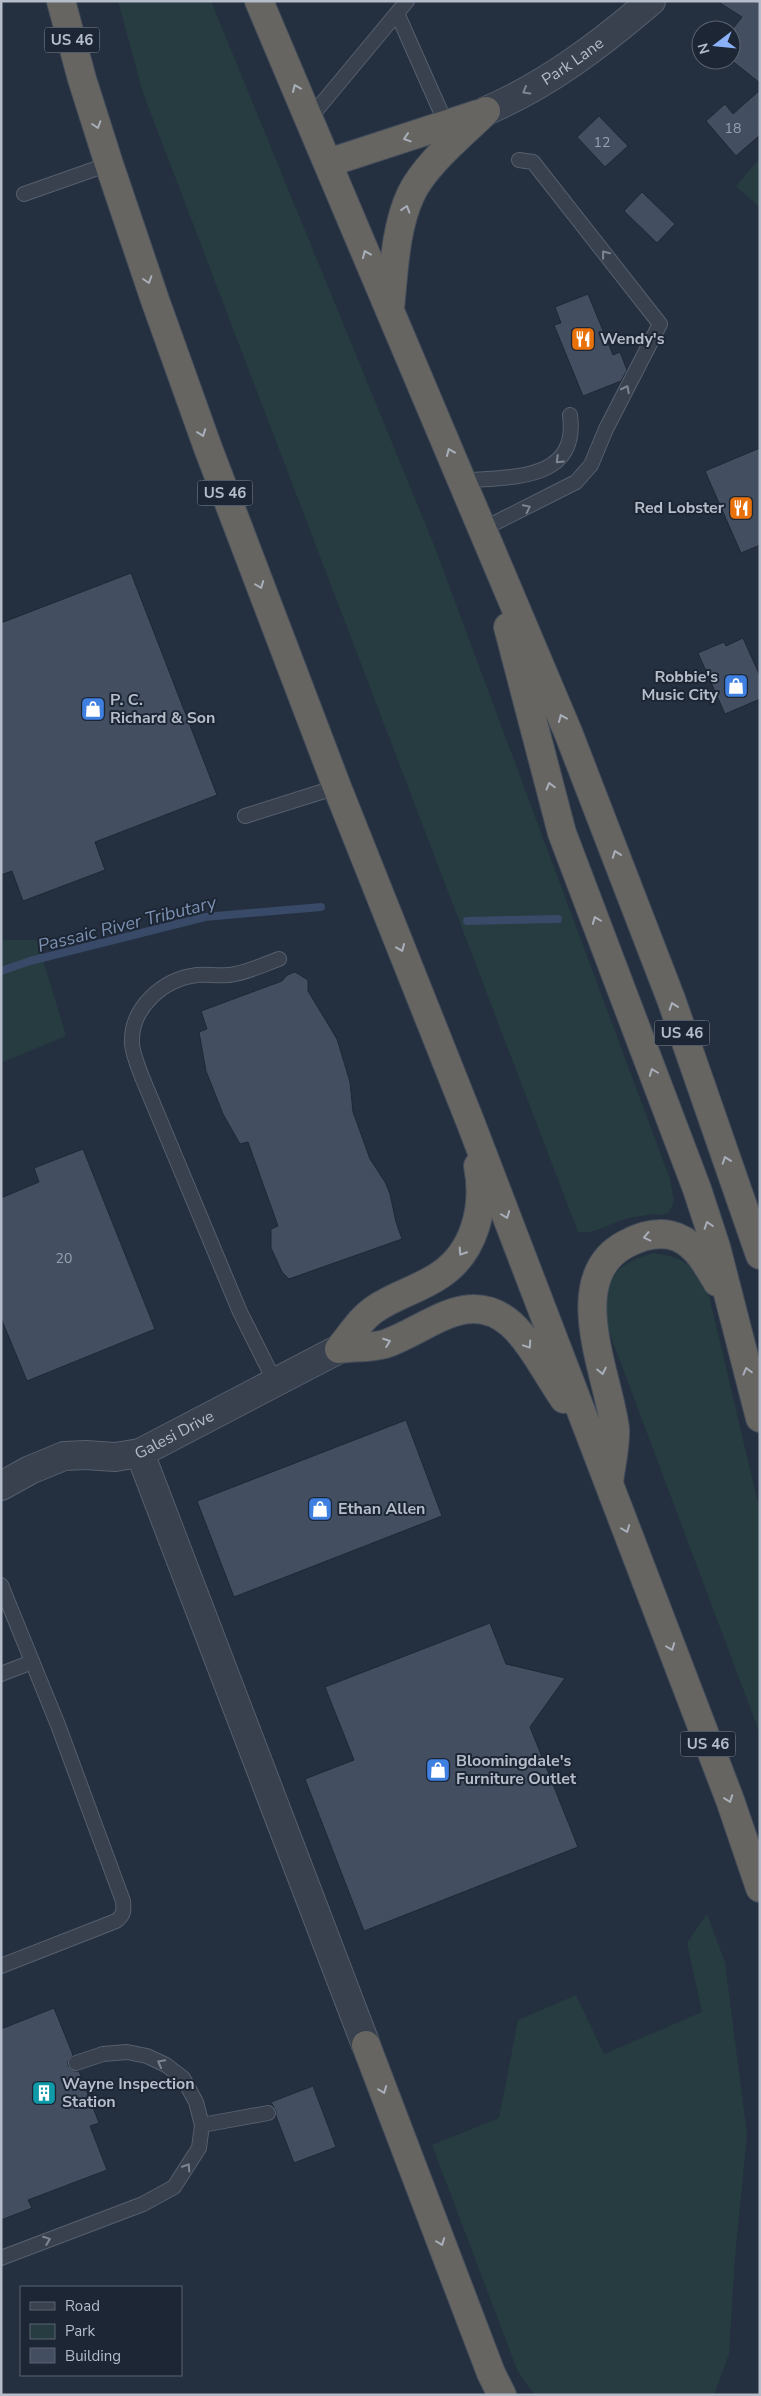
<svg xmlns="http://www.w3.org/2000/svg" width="761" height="2396" viewBox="0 0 761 2396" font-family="'Nunito Sans',sans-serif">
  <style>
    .green { fill: #263c40 }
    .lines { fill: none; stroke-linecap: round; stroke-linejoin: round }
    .stream { stroke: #384a67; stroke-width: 8 }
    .building { fill: #434f61; stroke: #1f2836 }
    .service-casing { stroke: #565f6d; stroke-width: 16 }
    .minor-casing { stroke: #565f6d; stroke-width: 30 }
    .trunk-casing { stroke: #434c5a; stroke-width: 30 }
    .service { stroke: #39414f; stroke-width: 14 }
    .minor { stroke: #39414f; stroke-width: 28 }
    .trunk { stroke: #666562; stroke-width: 28 }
    .oneway { stroke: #a9afba }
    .oneway2 { stroke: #7d8593 }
    .labels { text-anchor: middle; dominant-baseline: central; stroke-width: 4; stroke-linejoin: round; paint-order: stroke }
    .number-label { font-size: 14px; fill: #98a1b0 }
    .shield { fill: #1d2634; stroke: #878f9d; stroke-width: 1 }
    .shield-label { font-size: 15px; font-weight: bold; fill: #b5bcca }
    .street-label { font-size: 16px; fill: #b5bcca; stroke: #1d2634 }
    .poi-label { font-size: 16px; font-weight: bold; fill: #b5bcca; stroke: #1d2634; text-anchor: start }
    .water-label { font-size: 18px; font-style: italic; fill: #7c91b2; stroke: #1d2634 }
  </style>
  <rect width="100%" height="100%" fill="#242f3f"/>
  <path class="green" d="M118 1H211L434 545 670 1179 674 1202 669 1212 663 1215 651 1214 625 1219 591 1232H578L143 93Z
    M760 158V208L736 186Z
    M1 940H37L66 1036 1 1063Z
    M654 1253C691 1259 691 1266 709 1296L760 1511V1734L605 1321C604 1313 602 1301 604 1293 611 1268 632 1259 654 1253Z
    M707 1914 725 1962 747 2135 735 2257 729 2354 714 2395H535L518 2372 432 2145 499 2118 518 2020 576 1995 604 2054 702 2012 687 1943Z"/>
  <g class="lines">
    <path class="stream" d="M467 921 558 919
      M1 971 30 961 205 917 321 907"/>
  </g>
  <path class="building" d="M717 1H760V83L731 60V31L742 17Z
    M760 90V135L736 156 706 121 725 104 733 114Z
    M599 116 628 146 605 167 577 137Z
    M642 192 675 224 657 243 624 211Z
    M588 294 613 355 620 352 627 370 621 381 583 396 554 325 561 323 555 307Z
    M760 448V545L741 553 705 471Z
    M131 573 217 795 95 842 105 870 23 901 12 871 1 875V623Z
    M743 638 760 676V699L725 714 698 653 724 642 726 646Z
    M295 972 308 980V991L337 1039 350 1082 353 1112 370 1159 385 1182 390 1194 396 1222 402 1239 289 1279 282 1272 271 1248V1229L278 1226 248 1142 240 1144 223 1114 206 1071 199 1032 207 1029 201 1011 282 981 287 975Z
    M83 1149 155 1329 27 1381 1 1318V1198L39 1182 34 1168Z
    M406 1420 442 1516 234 1597 197 1501Z
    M490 1623 506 1664 565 1678 530 1727 578 1847 364 1931 305 1779 354 1760 325 1687Z
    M54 2008 73 2055 68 2061V2066L74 2071H79L99 2123 90 2126 107 2170 28 2200 32 2208 1 2220V2029Z
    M313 2086 336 2147 294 2163 276 2116V2111L271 2102Z"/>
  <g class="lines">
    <defs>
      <path id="service" d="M397 13 448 128
        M309 119 407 1
        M24 194 109 164
        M462 481C509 476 579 483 570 415
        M483 529 576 482 591 465 606 429 660 324 533 162 519 160
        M245 816 337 787
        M275 1382 240 1312 142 1077C138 1066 133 1055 132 1044 130 1008 163 979 197 975 209 974 223 977 235 974 250 971 265 964 279 959
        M1 1585 58 1725 123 1901C124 1911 124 1915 116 1921L1 1966
        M1 1674 32 1662
        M202 2125 268 2113
        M1 2258 143 2204 174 2187 199 2148 202 2125 196 2102 183 2078 166 2065 147 2056 127 2052 103 2054 76 2063"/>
      <g id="minor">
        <path id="s1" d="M486 111C547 85 601 44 651 1"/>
        <path d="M140 1453 366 2045"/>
        <path id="s2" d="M1 1486 30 1470 64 1456 86 1455 115 1457 140 1453 339 1349"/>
      </g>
      <path id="trunk" d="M61 1 82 79 109 164 155 300 208 448 337 787 470 1121 730 1800 760 1888
        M259 1 568 732 671 999 760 1255
        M328 163 478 114
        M390 308C394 271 395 228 411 194 426 163 462 135 486 111
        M508 627 562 833 697 1189 716 1247 760 1418
        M339 1349C353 1347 371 1348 385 1344 427 1330 468 1286 511 1324 531 1342 548 1376 564 1399
        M339 1349C350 1336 361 1318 375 1309 395 1295 420 1289 440 1275 475 1252 486 1206 478 1166
        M609 1482C611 1465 616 1445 615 1429 609 1376 561 1278 626 1244 639 1237 654 1232 670 1235 694 1240 706 1263 717 1282
        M366 2045 491 2373 502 2395"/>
    </defs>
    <use href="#service" class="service-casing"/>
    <use href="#minor" class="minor-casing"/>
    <use href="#trunk" class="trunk-casing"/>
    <use href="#service" class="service"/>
    <use href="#minor" class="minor"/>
    <use href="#trunk" class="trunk"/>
  </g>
  <defs><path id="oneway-chevron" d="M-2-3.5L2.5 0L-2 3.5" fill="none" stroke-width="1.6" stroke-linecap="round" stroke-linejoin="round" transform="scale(1.25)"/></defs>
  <g class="oneway">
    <use href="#oneway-chevron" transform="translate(296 88) rotate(-113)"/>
    <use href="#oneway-chevron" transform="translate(97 125) rotate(72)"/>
    <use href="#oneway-chevron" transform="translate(407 138) rotate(162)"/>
    <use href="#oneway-chevron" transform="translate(406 209) rotate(-73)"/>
    <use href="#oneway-chevron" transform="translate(366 254) rotate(-113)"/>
    <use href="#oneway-chevron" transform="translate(148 280) rotate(72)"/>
    <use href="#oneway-chevron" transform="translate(202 433) rotate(70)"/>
    <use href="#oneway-chevron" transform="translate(450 452) rotate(-113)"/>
    <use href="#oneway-chevron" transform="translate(260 585) rotate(69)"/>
    <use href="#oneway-chevron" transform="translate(562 718) rotate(-113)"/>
    <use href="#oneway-chevron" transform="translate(550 786) rotate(-105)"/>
    <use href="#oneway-chevron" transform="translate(616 854) rotate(-110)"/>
    <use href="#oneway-chevron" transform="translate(596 920) rotate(-111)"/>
    <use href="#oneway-chevron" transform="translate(401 948) rotate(68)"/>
    <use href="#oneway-chevron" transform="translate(673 1006) rotate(-109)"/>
    <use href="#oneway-chevron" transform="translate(653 1072) rotate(-111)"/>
    <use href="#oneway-chevron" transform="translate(726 1160) rotate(-109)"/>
    <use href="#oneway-chevron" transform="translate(506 1215) rotate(69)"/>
    <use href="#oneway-chevron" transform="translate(708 1225) rotate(-108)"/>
    <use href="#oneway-chevron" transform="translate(647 1237) rotate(167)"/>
    <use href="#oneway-chevron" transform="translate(462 1252) rotate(123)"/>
    <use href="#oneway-chevron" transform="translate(387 1342) rotate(-20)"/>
    <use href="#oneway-chevron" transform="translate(528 1345) rotate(56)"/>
    <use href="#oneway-chevron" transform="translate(602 1371) rotate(78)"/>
    <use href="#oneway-chevron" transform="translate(747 1371) rotate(-105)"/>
    <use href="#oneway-chevron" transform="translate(626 1529) rotate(69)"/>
    <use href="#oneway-chevron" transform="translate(671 1647) rotate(69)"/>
    <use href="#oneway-chevron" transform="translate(729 1799) rotate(70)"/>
    <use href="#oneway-chevron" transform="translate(383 2090) rotate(69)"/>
    <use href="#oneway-chevron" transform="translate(441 2242) rotate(69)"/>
  </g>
  <g class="oneway2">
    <use href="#oneway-chevron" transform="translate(526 91) rotate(150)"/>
    <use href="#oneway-chevron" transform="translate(605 254) rotate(-128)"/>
    <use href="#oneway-chevron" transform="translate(626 389) rotate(-63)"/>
    <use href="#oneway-chevron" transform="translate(559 460) rotate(136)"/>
    <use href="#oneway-chevron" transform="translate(527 508) rotate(-26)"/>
    <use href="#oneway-chevron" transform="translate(161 2063) rotate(-152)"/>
    <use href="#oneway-chevron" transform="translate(187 2167) rotate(-57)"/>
    <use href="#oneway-chevron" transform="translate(47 2240) rotate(-21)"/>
  </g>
  <defs>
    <symbol id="restaurant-square" viewBox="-11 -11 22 22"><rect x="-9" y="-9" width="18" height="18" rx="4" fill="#e8710a" stroke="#1d2634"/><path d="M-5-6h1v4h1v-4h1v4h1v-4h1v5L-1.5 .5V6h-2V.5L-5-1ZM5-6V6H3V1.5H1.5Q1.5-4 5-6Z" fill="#fff"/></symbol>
    <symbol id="shop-square" viewBox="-11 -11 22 22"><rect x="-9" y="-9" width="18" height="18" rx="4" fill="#3f7fe0" stroke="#1d2634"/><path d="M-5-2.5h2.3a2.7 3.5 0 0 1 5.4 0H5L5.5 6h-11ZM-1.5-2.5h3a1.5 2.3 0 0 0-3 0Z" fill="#fff"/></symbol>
    <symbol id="building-square" viewBox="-11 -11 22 22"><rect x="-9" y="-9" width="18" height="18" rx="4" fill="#0f9aa8" stroke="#1d2634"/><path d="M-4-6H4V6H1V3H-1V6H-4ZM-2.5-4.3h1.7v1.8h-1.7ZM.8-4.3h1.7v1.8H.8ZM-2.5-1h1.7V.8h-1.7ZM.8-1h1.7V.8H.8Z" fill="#fff"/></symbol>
  </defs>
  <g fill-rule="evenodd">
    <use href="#restaurant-square" x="569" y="325" width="28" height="28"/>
    <use href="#restaurant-square" x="727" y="494" width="28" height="28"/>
    <use href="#shop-square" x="722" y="672" width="28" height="28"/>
    <use href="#shop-square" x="79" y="695" width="28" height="28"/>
    <use href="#shop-square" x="306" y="1495" width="28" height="28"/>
    <use href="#shop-square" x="424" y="1756" width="28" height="28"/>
    <use href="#building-square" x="30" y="2079" width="28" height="28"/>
  </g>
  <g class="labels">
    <g class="number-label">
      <text x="733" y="128">18</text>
      <text x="602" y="142">12</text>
      <text x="64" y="1258">20</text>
    </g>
    <g class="shield">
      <rect x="44.5" y="27.5" width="55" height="25" rx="4"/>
      <rect x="197.5" y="480.5" width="55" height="25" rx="4"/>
      <rect x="654.5" y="1020.5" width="55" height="25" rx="4"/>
      <rect x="680.5" y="1731.5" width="55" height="25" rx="4"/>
    </g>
    <g class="shield-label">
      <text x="72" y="40">US 46</text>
      <text x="225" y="493">US 46</text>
      <text x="682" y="1033">US 46</text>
      <text x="708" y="1744">US 46</text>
    </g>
    <g class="street-label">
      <text stroke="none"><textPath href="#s1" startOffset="100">Park Lane</textPath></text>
      <text stroke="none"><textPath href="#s2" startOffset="185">Galesi Drive</textPath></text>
    </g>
    <g class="poi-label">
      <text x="600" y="339">Wendy's</text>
      <text x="724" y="508" text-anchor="end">Red Lobster</text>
      <text x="718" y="677" text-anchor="end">Robbie's<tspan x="718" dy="18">Music City</tspan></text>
      <text x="110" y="700">P. C.<tspan x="110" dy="18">Richard &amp; Son</tspan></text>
      <text x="338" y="1509">Ethan Allen</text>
      <text x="456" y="1761">Bloomingdale's<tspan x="456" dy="18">Furniture Outlet</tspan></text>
      <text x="62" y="2084">Wayne Inspection<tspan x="62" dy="18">Station</tspan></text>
    </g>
    <g class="water-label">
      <text transform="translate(127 924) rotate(-14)">Passaic River Tributary</text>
    </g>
  </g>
  <rect width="761" height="2396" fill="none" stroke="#b5bcca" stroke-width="5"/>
  <rect x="20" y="2286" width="162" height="90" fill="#1d2634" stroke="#5a6270"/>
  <rect x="30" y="2302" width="25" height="8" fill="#39414f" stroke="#5a6270"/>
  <text x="65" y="2311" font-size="15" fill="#b5bcca">Road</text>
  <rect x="30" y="2324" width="25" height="15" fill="#263c40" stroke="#5a6270"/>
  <text x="65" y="2336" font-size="15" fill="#b5bcca">Park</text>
  <rect x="30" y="2348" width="25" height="15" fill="#434f61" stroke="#5a6270"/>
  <text x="65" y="2361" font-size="15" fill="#b5bcca">Building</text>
  <g transform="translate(716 45) rotate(254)"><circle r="24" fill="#1d2634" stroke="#5a6270"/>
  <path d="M0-4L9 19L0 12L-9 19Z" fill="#8bb2f9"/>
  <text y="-8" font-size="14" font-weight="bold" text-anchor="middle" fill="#b5bcca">N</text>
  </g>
</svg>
